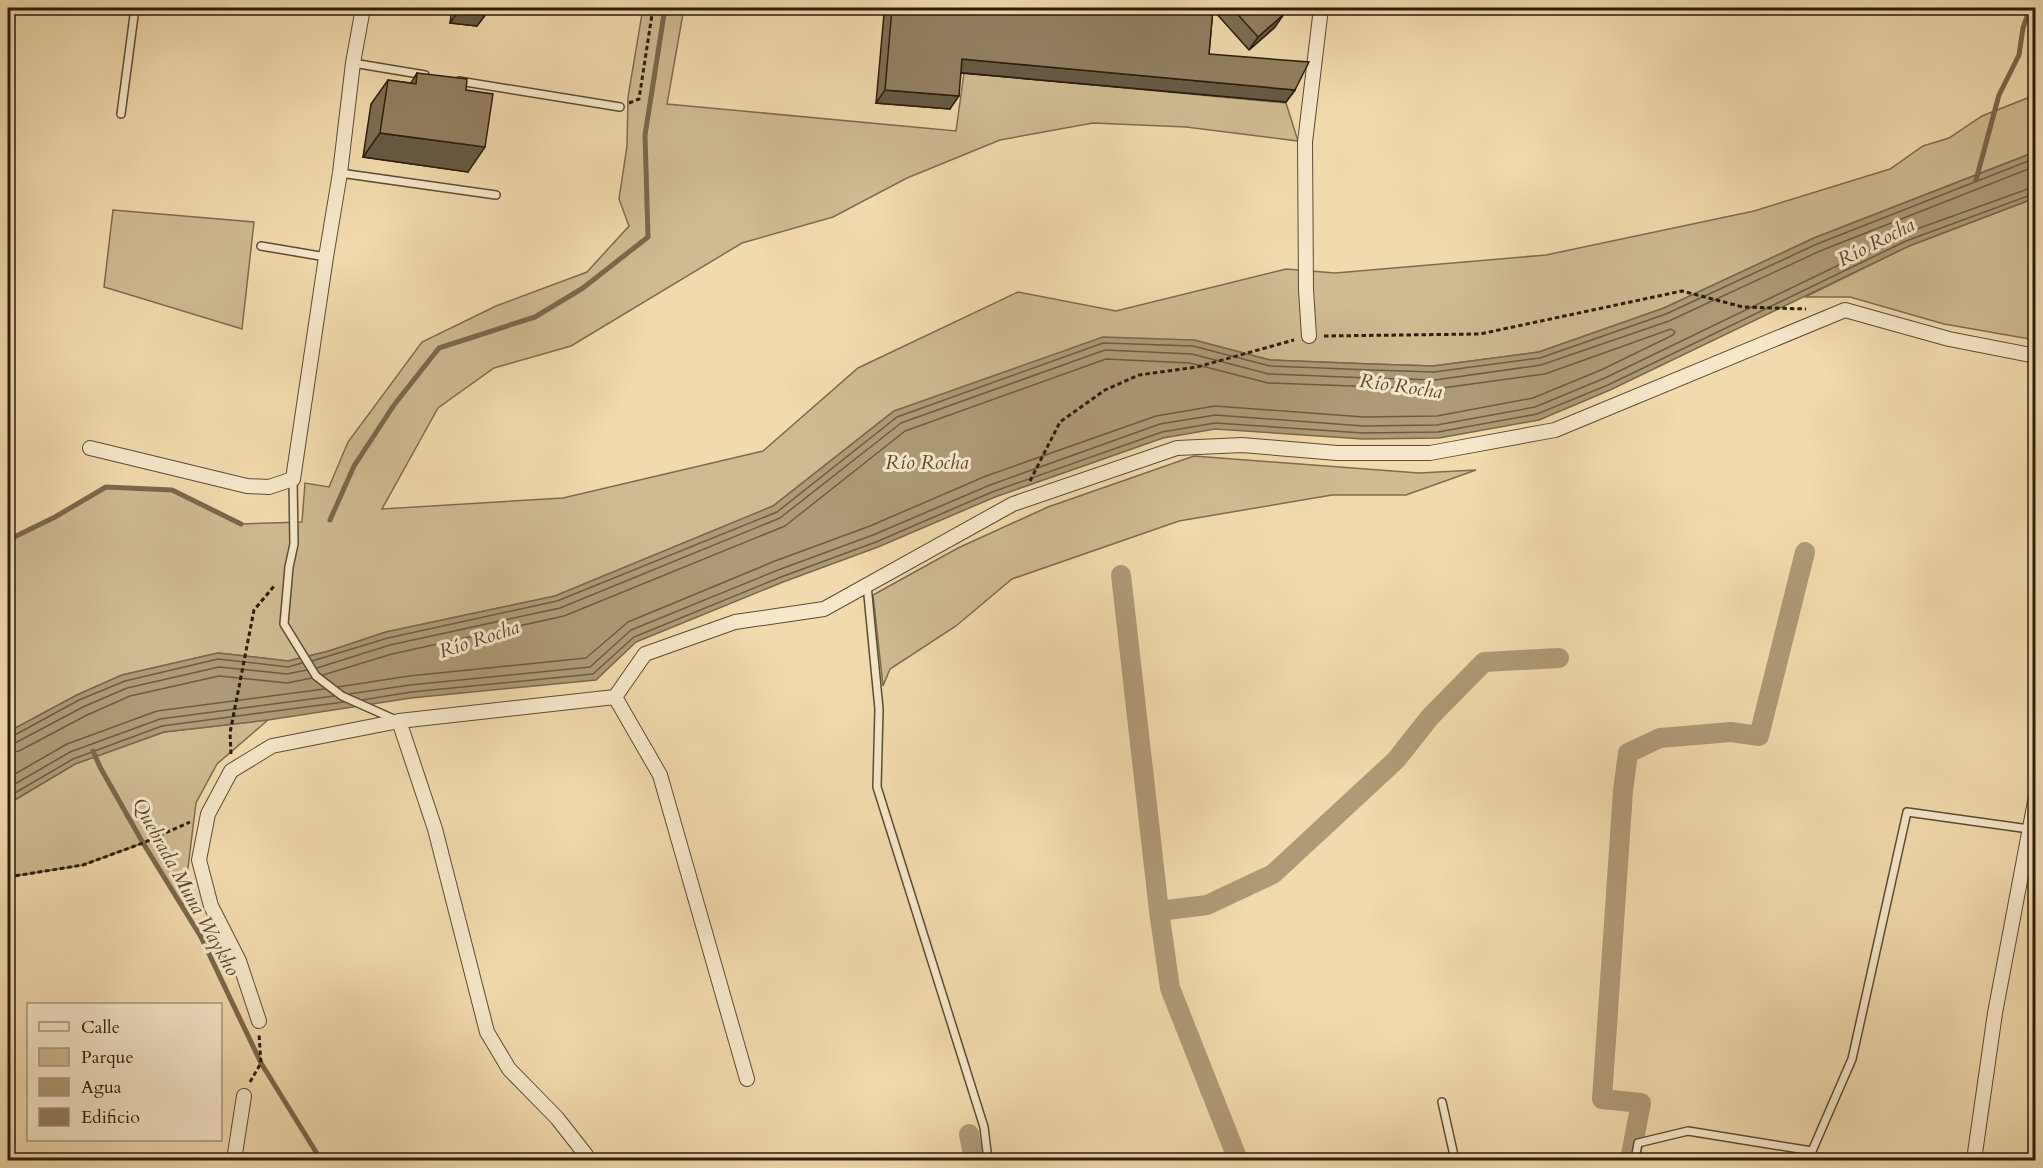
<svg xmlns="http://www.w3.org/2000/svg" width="2043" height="1168" viewBox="0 0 2043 1168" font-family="Cardo,serif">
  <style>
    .green { fill: #cfba92; stroke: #7d6c4f; stroke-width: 1.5 }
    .water { fill: #ae9a76; stroke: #7a684c; stroke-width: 1.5 }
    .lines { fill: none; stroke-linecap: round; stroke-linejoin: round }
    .shore { stroke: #6c5c41; stroke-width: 1.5 }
    .stream { stroke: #7a684c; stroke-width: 5 }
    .canal { stroke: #ae9a76; stroke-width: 20 }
    .lane-casing { stroke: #5c4c34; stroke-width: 10 }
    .street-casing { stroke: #5c4c34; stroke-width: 16 }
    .path { stroke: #2b1d0c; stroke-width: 3; stroke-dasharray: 4.5 3; stroke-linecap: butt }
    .lane { stroke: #f6e7ca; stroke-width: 7 }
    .street { stroke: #f6e7ca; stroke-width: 14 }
    .wall { fill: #7e6d53; stroke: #2b1d0c; stroke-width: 1.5 }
    .shaded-wall { fill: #665943; stroke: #2b1d0c; stroke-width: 1.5 }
    .building { fill: #927f60; stroke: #2b1d0c; stroke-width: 1.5 }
    .labels { text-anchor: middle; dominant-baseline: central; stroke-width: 6; stroke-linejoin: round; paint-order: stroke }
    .water-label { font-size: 20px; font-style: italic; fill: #594931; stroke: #f6e7ca }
  </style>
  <rect width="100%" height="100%" fill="#f1daad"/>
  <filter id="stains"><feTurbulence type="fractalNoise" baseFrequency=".00333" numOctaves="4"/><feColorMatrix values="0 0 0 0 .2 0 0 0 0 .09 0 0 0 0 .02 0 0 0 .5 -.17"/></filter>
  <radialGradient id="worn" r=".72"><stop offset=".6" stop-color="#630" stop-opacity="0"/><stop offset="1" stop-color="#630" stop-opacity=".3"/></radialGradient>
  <path class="green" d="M643 8H684L667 104 956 131 964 73 1286 103 1298 141 1186 127 1093 123 1000 140 907 178 833 217 742 243 571 346 494 368 438 408 382 509 563 498 763 451 858 368 1018 292 1116 311 1286 269 1335 273 1546 255 1754 211 1890 169 1923 146 1949 138 1982 116 2035 95V152L1814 238 1664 308 1539 352 1433 366 1371 364 1270 360 1194 340 894 411 773 506 555 596 386 632 329 651 288 661 218 653 122 675 77 695 8 732V540L55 517 106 487 172 490 241 524 302 522 305 483 329 487 348 442 422 342 496 306 587 272 629 226 619 199 627 146 628 97Z
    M2035 198V340L1944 324 1850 297H1805L1909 246Z
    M113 210 254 222 242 329 104 287Z
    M1194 456 1419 473 1476 470 1406 495H1332L1179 521 1012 579 956 626 890 669 883 686 873 595 958 548 1048 507Z
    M268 720 217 764 196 803 183 908 143 843 83 865 8 877V804L75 764 164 732Z"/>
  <path class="water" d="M2035 152V198L1909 246 1610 390 1539 420 1439 438 1363 439 1215 429 1163 438 995 497 878 547 783 582 636 642 596 680 411 698 268 720 164 732 75 764 8 804V732L77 695 122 675 218 653 288 661 329 651 386 632 555 596 773 506 894 411 1103 337 1194 340 1270 360 1371 364 1433 366 1539 352 1664 308 1814 238Z"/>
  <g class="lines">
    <path class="shore" d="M312 661 388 638 557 601 777 512 897 417 1103 343 1193 346 1270 366 1371 370 1434 372 1540 358 1666 314 1817 244 2036 158
      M317 668 390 645 560 608 780 518 901 423 1105 350 1192 354 1269 374 1370 378 1435 380 1541 365 1669 321 1820 251 2036 166
      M323 675 392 654 564 616 785 526 905 431 1106 359 1190 363 1268 383 1435 389 1545 374 1671 329 1675 332 1673 335 1601 370 1533 398 1437 416 1364 417 1215 406 1156 416 986 476 870 526 775 561 628 622 586 658 409 676 338 687
      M349 694 410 685 590 667 631 630 778 570 873 535 990 485 1160 424 1215 415 1363 426 1437 425 1535 407 1605 378 1903 234 2036 186
      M362 700 411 692 593 674 634 637 781 577 876 542 992 492 1162 432 1215 423 1363 433 1438 432 1537 414 1608 385 1906 241 2036 193
      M8 736H13L79 700 125 681 218 659 288 667 302 663
      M8 744 15 743 83 707 127 688 219 667 287 674 307 670
      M8 753 19 751 87 715 130 696 219 676 287 683 312 678
      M8 778 67 744 157 711 324 689
      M8 788 70 752 160 719 334 696
      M8 797 73 759 162 726 344 702"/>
    <path class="stream" d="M1976 180 1999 95 2019 55 2023 28 2030 8
      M330 520 354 466 394 405 439 348 535 317 583 288 648 237 645 135 665 8
      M8 540 55 517 106 487 172 490 241 524
      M93 751 100 767 143 843 201 937 261 1063 321 1160"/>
    <path class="canal" d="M1121 575 1159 911 1170 988 1238 1160
      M1159 911 1207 905 1273 874 1396 760 1430 717 1484 662 1559 658
      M969 1134 974 1160
      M1630 1160 1641 1103 1602 1099 1623 791 1628 753 1660 738 1731 732 1759 736 1805 552"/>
    <defs>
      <path id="lane" d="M353 63 425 75
        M459 81 620 107
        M121 114 135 8
        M340 173 496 195
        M261 246 326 257
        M293 479 294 544 289 567 284 624 316 676 342 696 396 720
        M867 585 879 709 877 787 984 1127 988 1160
        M1442 1102 1455 1160
        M1635 1160 1638 1143 1688 1131 1812 1151
        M1811 1160 1812 1151 1852 1059 1907 812 2029 829"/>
      <path id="street" d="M1309 336 1306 290 1305 142 1321 8
        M90 448 247 486 269 487 293 479 326 257 340 173 353 63 363 8
        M615 697 660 775 747 1079
        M399 721 435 829 487 1032 509 1069 557 1118 586 1155
        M259 1021 239 961 211 906 199 860 208 814 231 771 272 746 399 721 615 697 645 654 735 622 824 609 1013 504 1177 448 1242 445 1337 453H1430L1555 430 1845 310 1949 339 2036 356
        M234 1160 244 1096
        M1974 1160 1995 1013 2036 796"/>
    </defs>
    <use href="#lane" class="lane-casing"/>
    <use href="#street" class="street-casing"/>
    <path class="path" d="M629 103 639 99 653 8
      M1324 336 1480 334 1682 291 1743 307 1806 309
      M1030 481 1060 422 1105 390 1139 375 1197 367 1294 340
      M231 754 230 733 254 610 275 585
      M8 877 83 865 143 843 190 822
      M250 1082 261 1063 259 1034"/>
    <use href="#lane" class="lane"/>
    <use href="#street" class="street"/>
  </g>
  <path class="wall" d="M452 8H487L486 14 477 26 450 23Z
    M888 8H1213L1209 54 1295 90 1286 102 961 73 950 109 876 103 884 14Z
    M1218 8H1278L1275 27 1249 50 1215 12Z
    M417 73 466 90 468 172 363 157 371 104 388 80 411 83Z"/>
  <path class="shaded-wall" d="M459 10 486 14 477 26 450 23Z
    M1284 14 1275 27 1249 50 1258 37Z
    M962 59 1295 90 1286 102 953 72Z
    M885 90 959 96 950 109 876 103Z
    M380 133 485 147 468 172 363 157Z"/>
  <path class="building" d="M459 8H487L486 14 459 10Z
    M892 8H1213L1209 54 1309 62 1295 90 962 59 959 96 885 90Z
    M1232 8H1278L1284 14 1258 37Z
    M417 73 467 79 466 90 493 94 485 147 380 133 388 80 416 84Z"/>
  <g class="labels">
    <g class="water-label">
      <text transform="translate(1876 242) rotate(-27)">Río Rocha</text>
      <text transform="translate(1401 386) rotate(8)">Río Rocha</text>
      <text x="927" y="462">Río Rocha</text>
      <text transform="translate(479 639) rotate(-18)">Río Rocha</text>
      <text transform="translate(186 887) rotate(61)">Quebrada Muna Waykho</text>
    </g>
  </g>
  <rect width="2043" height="1168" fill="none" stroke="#f1daad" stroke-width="30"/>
  <rect x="9" y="9" width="2025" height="1150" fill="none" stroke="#2b1d0c" stroke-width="3"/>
  <rect x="15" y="15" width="2013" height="1138" fill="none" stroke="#2b1d0c" stroke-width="1.5"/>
  <rect x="27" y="1003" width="195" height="138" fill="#f6e7ca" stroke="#a5967e" stroke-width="1.5"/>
  <rect x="39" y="1022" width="30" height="9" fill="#f6e7ca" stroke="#a5967e" stroke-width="1.5"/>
  <text x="81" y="1033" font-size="18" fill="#2b1d0c">Calle</text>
  <rect x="39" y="1048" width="30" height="18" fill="#cfba92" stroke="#a5967e" stroke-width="1.5"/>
  <text x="81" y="1063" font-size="18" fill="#2b1d0c">Parque</text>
  <rect x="39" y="1078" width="30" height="18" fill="#ae9a76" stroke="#a5967e" stroke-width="1.5"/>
  <text x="81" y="1093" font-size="18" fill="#2b1d0c">Agua</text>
  <rect x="39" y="1108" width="30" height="18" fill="#927f60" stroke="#a5967e" stroke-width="1.5"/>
  <text x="81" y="1123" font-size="18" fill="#2b1d0c">Edificio</text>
  <rect width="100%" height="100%" filter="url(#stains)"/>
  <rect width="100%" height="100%" fill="url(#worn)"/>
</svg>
